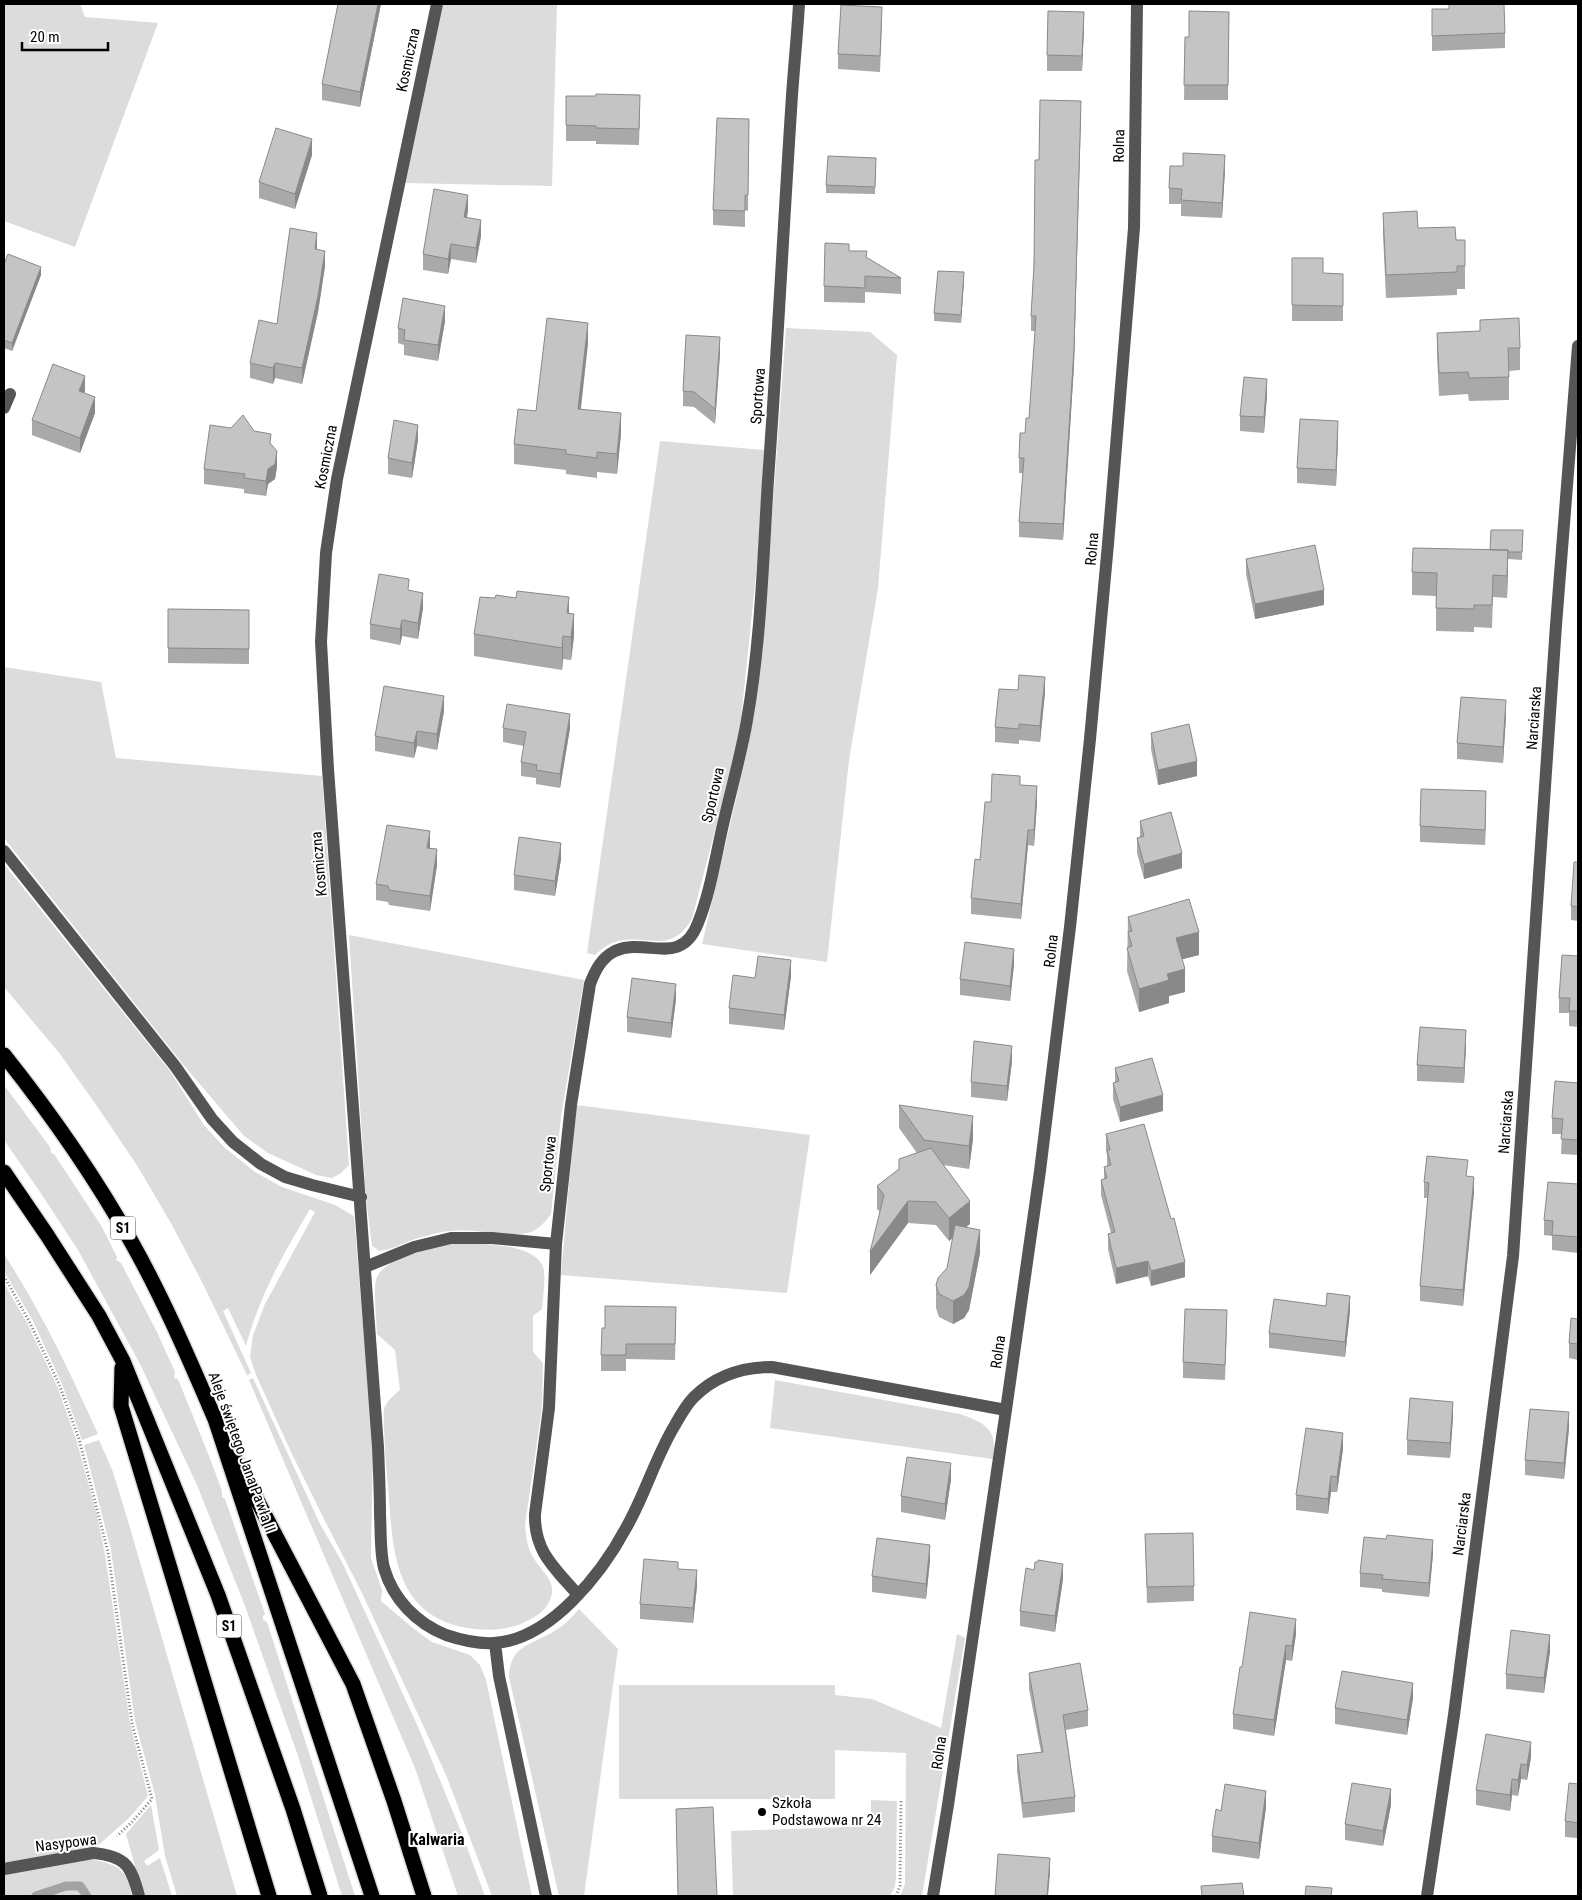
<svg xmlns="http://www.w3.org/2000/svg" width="1582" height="1900" viewBox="0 0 1582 1900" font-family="'Roboto Condensed',sans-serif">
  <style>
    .green { fill: #dcdcdc }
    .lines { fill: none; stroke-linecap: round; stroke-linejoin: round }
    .stream { stroke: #a3a3a3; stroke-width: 9 }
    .highway-casing { stroke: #dbdbdb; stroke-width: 18 }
    .path { stroke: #777; stroke-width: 3; stroke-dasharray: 1 2.5; stroke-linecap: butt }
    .minor { stroke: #555; stroke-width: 12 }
    .highway { stroke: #000; stroke-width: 15 }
    .wall { fill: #a9a9a9 }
    .shaded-wall { fill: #898989 }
    .building { fill: #c4c4c4; stroke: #898989 }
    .poi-dot { fill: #000; stroke: #fff; stroke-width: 2 }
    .labels { text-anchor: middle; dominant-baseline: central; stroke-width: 4; stroke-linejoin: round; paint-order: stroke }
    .shield { fill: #fff; stroke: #4c4c4c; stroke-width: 1 }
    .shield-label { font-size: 14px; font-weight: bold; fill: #000 }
    .street-label { font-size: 15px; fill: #000; stroke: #fff }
    .poi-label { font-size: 15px; fill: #000; stroke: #fff; text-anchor: start }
    .neighbourhood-label { font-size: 16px; font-weight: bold; fill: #000; stroke: #fff }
  </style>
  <rect width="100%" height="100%" fill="#fff"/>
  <path class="green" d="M4 4H80L85 17 158 23 75 247 4 221Z
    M442 4H557L552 186 404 183Z
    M786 328 870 332 897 355 878 588 849 760 827 962 702 944 747 752 753 718 769 558Z
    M660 441 764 450 758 555 741 719 736 749 692 919C670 955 650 934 618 941 609 943 602 949 595 955L587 953Z
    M4 667 101 682 116 758 322 776 349 1165 341 1173 332 1178 316 1175 268 1153 244 1136 181 1062 4 838Z
    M4 864 170 1071 204 1125 224 1147 255 1172 282 1187 335 1205 354 1216 373 1447 371 1558 382 1590 381 1601 414 1629 432 1642 470 1655 480 1665 486 1680 532 1896H492L446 1775 362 1593 325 1521 292 1454 256 1375 250 1357 253 1335 265 1304 315 1212 310 1209C284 1253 259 1296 246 1346L228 1308 223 1311 251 1373 247 1375 202 1282 172 1225 138 1167 99 1109 60 1054 4 987Z
    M349 935 584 980 561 1117 551 1214C545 1222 540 1228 531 1232 510 1239 473 1227 449 1231 438 1232 426 1236 415 1239 403 1243 392 1250 379 1251L372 1246 366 1198Z
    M4 1085 50 1147 51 1153 54 1154 102 1227 117 1257 116 1260 121 1263 157 1332 175 1372 174 1378 178 1379 211 1461 222 1491V1497L225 1499 265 1614 263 1616V1620L267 1622 355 1896H342L298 1756 245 1606 197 1485 140 1364 78 1250 38 1189 4 1140Z
    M576 1105 810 1135 787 1293 561 1275Z
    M453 1243C475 1244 534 1242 543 1267 546 1273 543 1301 542 1309L533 1316V1352L543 1363 542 1408 525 1525C526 1536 527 1547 533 1557 539 1569 554 1578 552 1593 549 1611 533 1619 518 1625 499 1631 481 1631 462 1627 391 1611 393 1544 388 1486 386 1467 385 1448 384 1429 384 1423 383 1416 384 1410 385 1402 394 1395 400 1390L395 1350 377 1334C377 1322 373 1290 376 1280 381 1258 434 1248 453 1243Z
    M4 1254C41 1311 70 1372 98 1434L82 1440 62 1384 33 1321 4 1271Z
    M4 1283 27 1323 57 1386 76 1439 97 1515 105 1554 130 1723 148 1796 129 1818 94 1849 4 1865Z
    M253 1378 320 1524 342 1562 419 1729 462 1834 485 1896H458L415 1768 249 1380Z
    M775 1380 960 1414C986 1423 998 1430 993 1459L770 1428Z
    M99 1440 113 1472 128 1521 237 1896H177L165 1856 155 1795 135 1721 111 1550 84 1445Z
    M579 1609 618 1649 584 1896H559L509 1677C510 1644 533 1645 556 1630 565 1625 572 1617 579 1609Z
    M957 1634 965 1638 922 1896H900L905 1884 906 1753 835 1750V1799H619V1685H835V1695L872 1699 941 1728Z
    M871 1800 897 1801 896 1876 895 1886 890 1896 874 1895V1896H733L731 1831 871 1826Z
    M151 1805 159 1850 144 1861 147 1866 160 1858 172 1896H143L126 1834Z
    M89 1859C115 1864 127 1867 132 1896H4V1874Z"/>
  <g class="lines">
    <path class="stream" d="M36 1896 66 1886H80L87 1896"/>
    <defs>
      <path id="highway" d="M4 1055C51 1114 95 1177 132 1243 164 1300 189 1359 215 1419L372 1896
        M4 1172 47 1235 99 1316 123 1361 218 1595 293 1809 320 1896
        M122 1368 121 1406 269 1896
        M236 1460 353 1684 394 1801 424 1896"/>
    </defs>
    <use href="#highway" class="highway-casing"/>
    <path class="path" d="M4 1276 29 1321 59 1384 79 1439 108 1552 132 1723 152 1799 132 1822 117 1836
      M896 1896 900 1886 901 1801"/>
    <path class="minor" d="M437 4 337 479 326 553 321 642 328 769 378 1447C379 1470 380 1493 380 1515 381 1532 380 1552 384 1568 393 1599 416 1623 446 1635 461 1640 479 1644 494 1643 550 1640 602 1573 626 1528 645 1495 655 1458 675 1425 680 1416 686 1405 694 1397 715 1376 742 1367 772 1367L1006 1410
      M4 408 10 394
      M4 851 175 1066 212 1119 233 1142 261 1164 285 1177 312 1185 361 1197
      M365 1267 414 1247 451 1238H492L556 1244
      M578 1595C555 1568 534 1552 535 1514L549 1408 556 1244 571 1105 590 984C595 971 601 958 615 951 646 937 681 968 698 923 710 893 715 860 722 829 730 793 741 756 747 720 761 641 763 559 768 480 777 357 783 234 791 111 793 75 797 39 799 4
      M495 1643 499 1676 546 1896
      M4 1869 93 1853C126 1856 131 1866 139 1896
      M933 1896 948 1805 1006 1410 1040 1171 1070 927 1090 739 1108 544 1134 228 1137 4
      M1427 1896 1454 1715 1513 1256 1556 625 1578 346"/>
    <use href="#highway" class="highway"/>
  </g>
  <path class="wall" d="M338 4H381L360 107 322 100V84Z
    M1432 9 1505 33V48L1432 51Z
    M1229 12 1228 100H1184L1185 37H1189Z
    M882 22 880 72 838 69V54Z
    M1084 28 1082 71H1047V55Z
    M640 110 639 145 596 144V141H566V125Z
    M1081 116 1074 365 1063 540 1019 537V522L1023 473H1019V458L1029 418 1035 331H1031V316L1039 160Z
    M749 119 748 211 745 210V227L713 225V210Z
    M312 155 295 209 259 198V182Z
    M876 158 875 194 826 193V185Z
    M1225 170 1222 218 1181 216V204H1169V188Z
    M468 210 467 218 481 236 476 263 451 259 448 274 423 270V254Z
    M1383 213 1418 228 1456 240 1465 266V289H1457V295L1386 298 1383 235Z
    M317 249 325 266 318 312 302 384 275 378 273 384 250 378V363L277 324Z
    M849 251 867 258 901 278V294L865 292V303L824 302V286Z
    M1292 258 1323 273 1343 274V321H1292Z
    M4 264 41 275 12 351 4 348Z
    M964 280 961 323 934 321V313Z
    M445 321 438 361 404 355V345L398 343V328Z
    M1437 333 1520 348V370L1509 371V400L1469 401 1468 394 1439 396 1437 355Z
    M588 343 581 409 621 433 617 474 597 472V478L566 474V470L514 464V444L536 411Z
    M720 353 715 424 694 407 683 406V391Z
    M85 391 84 393 95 413 80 453 32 435V420Z
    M1267 395 1264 433 1240 431V416Z
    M254 431 271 444 277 467 275 479 268 484 266 496 244 493V489L204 484V469Z
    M1338 437 1336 486 1297 483V468Z
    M418 440 412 478 388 474V458Z
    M1523 530 1522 560 1508 559 1507 598 1493 597 1492 628 1474 627V632L1436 631V596L1412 595V572L1490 550Z
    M1246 559 1324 605 1255 619 1246 574Z
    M409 591 423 608 418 639 402 636 400 645 370 639V624Z
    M168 609 249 610V664L168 663Z
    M569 613 574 636 571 660 563 659 562 670 474 656V634Z
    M1045 692 1040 742 1019 740V744L995 742V727Z
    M444 711 437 750 417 746 414 758 375 751V736Z
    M1506 716 1503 763 1457 759V743Z
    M503 728H570L560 788 536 784V778L521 776V762L524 746 503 742Z
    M1151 733 1197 776 1158 785 1151 749Z
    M1020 785 1037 802 1034 846 1028 845 1021 919 971 914V898L980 860 991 802Z
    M1486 806 1485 845 1420 842V826Z
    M1140 821 1182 868 1144 879 1137 853V838L1140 837Z
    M429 848 437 865 430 911 389 905 388 902 376 900V884Z
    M561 859 555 896 514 890V875Z
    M1578 862V921L1571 920V906Z
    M1128 917 1199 955 1182 959 1185 992 1169 996V1003L1139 1012 1127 971Z
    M1578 956V1027L1569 1026V1013H1559V998Z
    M1014 964 1010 1001 960 995V979Z
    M791 976 784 1030 729 1024V1008L755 978Z
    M676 999 671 1038 627 1032V1017Z
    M1466 1046 1464 1083 1417 1081V1065Z
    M1012 1061 1007 1101 971 1097V1082Z
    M1115 1068 1163 1111 1120 1122 1113 1099V1083H1115Z
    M1578 1083V1155L1561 1154 1562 1134H1552V1118Z
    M899 1105 973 1139 969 1169 943 1165 970 1224 966 1227 980 1253 969 1310 964 1318 953 1324 939 1317 936 1308V1285L947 1268 953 1237 949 1241 936 1225 908 1223 870 1275 880 1212 877 1209V1186L899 1169 917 1153 899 1128Z
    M1106 1134 1185 1277 1151 1286 1148 1276 1116 1284 1108 1249V1234L1111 1233 1101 1195V1180L1104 1179V1167L1107 1166V1155L1106 1150Z
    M1424 1182 1474 1192 1463 1306 1420 1301V1286L1428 1198H1424Z
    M1578 1184V1253L1552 1250V1236L1544 1235V1220Z
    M1326 1306 1350 1311 1345 1357 1269 1348V1333Z
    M1578 1319V1360L1569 1358V1343Z
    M676 1323 675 1360 626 1359V1371H601V1355Z
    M1227 1325 1225 1380 1183 1378V1362Z
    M1453 1417 1450 1458 1407 1455V1440Z
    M1569 1428 1564 1479 1525 1475V1460Z
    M1343 1449 1337 1492H1331L1328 1514 1296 1510V1495Z
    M951 1479 945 1520 901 1512V1496Z
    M1145 1534 1194 1586V1601L1147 1603Z
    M1433 1554 1429 1597 1382 1592V1589L1360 1587V1573Z
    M930 1560 926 1599 872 1592V1576Z
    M1063 1579 1055 1632 1020 1626V1611Z
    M697 1586 693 1623 640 1619V1604Z
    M1296 1634 1292 1661 1286 1660 1274 1736 1233 1729V1714L1242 1667Z
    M1550 1651 1544 1693 1506 1689V1674Z
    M1029 1673 1088 1710V1726L1066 1730 1075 1797V1812L1023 1818 1017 1771V1755L1041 1752 1029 1689Z
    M1413 1698 1407 1735 1335 1724V1708Z
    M1531 1757 1527 1780 1521 1779 1518 1796 1512 1795 1510 1811 1476 1805V1790Z
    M1578 1784V1838L1565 1837V1821Z
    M1391 1805 1383 1846 1345 1840V1824Z
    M1266 1807 1259 1859 1212 1852V1836L1221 1811Z
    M676 1809 717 1896H678Z"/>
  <path class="shaded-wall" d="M378 4H381L360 107V92Z
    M1084 12V28L1082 71V56Z
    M1081 101 1074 365 1063 540V524Z
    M312 139V155L295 209V194Z
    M1225 155V170L1222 218V203Z
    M468 195V210L464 233V217Z
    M481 220V236L476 263V248Z
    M317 233V249L315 265V249Z
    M451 244V259L448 274V259Z
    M325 251V266L318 312 302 384V368Z
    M41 267V275L12 351V343Z
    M964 272V280L961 323V315Z
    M445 306V321L438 361V345Z
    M588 323V343L578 429V409Z
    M720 337V353L715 424V409Z
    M275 363V378L273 384V368Z
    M85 376V391L79 406V391Z
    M1267 379V395L1264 433V417Z
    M95 397V413L80 453V438Z
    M621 413V433L617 474V454Z
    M1338 421V437L1336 486V470Z
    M418 425V440L412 478V463Z
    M277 451V467L275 479 268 484 266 496V481L268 469Z
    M1508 550V573L1507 598V576Z
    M1324 590V605L1255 619V604Z
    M423 593V608L418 639V623Z
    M569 597V620L567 613Z
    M574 614V636L571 660V637Z
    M402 620V636L400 645V629Z
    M563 636V659L562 670V648Z
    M1045 677V692L1040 742V726Z
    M444 696V711L437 750V734Z
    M1506 700V716L1503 763V747Z
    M570 714V728L560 788V774Z
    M417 731V746L414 758V743Z
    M1197 761V776L1158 785V770Z
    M1037 786V802L1034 846V830Z
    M1486 791V806L1485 845V830Z
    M1028 830V845L1021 919V904Z
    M430 831V847L427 863V848Z
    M561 843V859L555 896V881Z
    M437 849V865L430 911V896Z
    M1182 853V868L1144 879V864Z
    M1199 932V955L1176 961V938Z
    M1014 949V964L1010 1001V986Z
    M791 960V976L784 1030V1015Z
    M1185 969V992L1169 996V1003L1139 1012V989L1167 974Z
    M676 984V999L671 1038V1023Z
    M1466 1030V1046L1464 1083V1068Z
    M1012 1046V1061L1007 1101V1086Z
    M1163 1095V1111L1120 1122V1107Z
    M973 1116V1139L969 1169V1146Z
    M1474 1177V1192L1463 1306V1290Z
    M908 1201V1223L870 1275V1252Z
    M970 1201V1224L949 1241V1218Z
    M980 1230V1253L969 1310 964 1318 953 1324V1301Z
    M1148 1261V1276L1116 1284V1268Z
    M1185 1262V1277L1151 1286V1271Z
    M1350 1296V1311L1345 1357V1342Z
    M1453 1402V1417L1450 1458V1443Z
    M1569 1412V1428L1564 1479V1463Z
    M1343 1433V1449L1337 1492V1477Z
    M951 1463V1479L945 1520V1504Z
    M1331 1476V1492L1328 1514V1499Z
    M1433 1540V1554L1429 1597V1583Z
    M930 1545V1560L926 1599V1584Z
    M1063 1564V1579L1055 1632V1616Z
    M697 1570V1586L693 1623V1608Z
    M1296 1619V1634L1292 1661V1646Z
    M1550 1635V1651L1544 1693V1678Z
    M1286 1645V1660L1274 1736V1720Z
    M1413 1683V1698L1407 1735V1720Z
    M1531 1742V1757L1527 1780V1765Z
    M1521 1764V1779L1518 1796V1780Z
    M1512 1779V1795L1510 1811V1795Z
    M1391 1789V1805L1383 1846V1831Z
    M1266 1791V1807L1259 1859V1843Z
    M1050 1858V1874L1048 1896H1047Z"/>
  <path class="building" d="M338 4H378L360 92 322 84Z
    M1449 4H1504L1505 33 1432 36V9H1449Z
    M841 5 882 7 880 56 838 54Z
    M1048 11 1084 12 1082 56 1047 55Z
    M1189 11 1229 12 1228 85H1184L1185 37H1189Z
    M596 94 640 95 639 129 596 128V126L566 125V96H596Z
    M1040 100 1081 101 1074 349 1063 524 1019 522 1024 458H1019L1020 433H1025L1026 418H1029L1036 316H1031L1034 266 1035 160H1039Z
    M717 118 749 119 748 195H745V211L713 210Z
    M276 128 312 139 295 194 259 182Z
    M1183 153 1225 155 1222 203 1181 200 1182 189 1169 188 1170 166H1183Z
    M828 156 876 158 875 187 826 185Z
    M434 189 468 195 464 217 481 220 476 248 451 244 448 259 423 254Z
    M1417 211 1418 228 1455 227 1456 240H1465V266H1457V272L1386 275 1383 213Z
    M290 228 317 233 315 249 325 251 318 296 302 368 275 363 273 368 250 363 259 320 277 324Z
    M825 243 849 244V251H867L866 257 901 278 865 276V288L824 286Z
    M8 254 41 267 12 343 4 340V264Z
    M1292 258H1323V273L1343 274V306L1292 305Z
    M938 271 964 272 961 315 934 313Z
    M403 298 445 306 438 345 404 340 405 330 398 328Z
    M547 318 588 323 578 409 621 413 617 454 597 452V458L566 454V450L514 444 518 409 536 411Z
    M1519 318 1520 348H1508L1509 377 1469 378 1468 372 1439 373 1437 333 1480 331V320Z
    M686 335 720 337 715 409 694 392 683 391Z
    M53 364 85 376 79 391 95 397 80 438 32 420Z
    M1244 377 1267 379 1264 417 1240 416Z
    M243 415 254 431 271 434 270 443 277 451 275 464 268 469 266 481 244 478 245 474 204 469 210 425 231 428Z
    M1300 419 1338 421 1336 470 1297 468Z
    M394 420 418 425 412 463 388 458Z
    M1491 530H1523L1522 552H1508V550H1490Z
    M1315 545 1324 590 1255 604 1246 559Z
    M1413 548 1508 550 1507 576 1493 575 1492 605H1474V609L1436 608 1437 573 1412 572Z
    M379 574 409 579 408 590 423 593 418 623 402 620 400 629 370 624Z
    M517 591 569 597 567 613 574 614 571 637 563 636 562 648 474 634 480 597 495 598 496 595 516 598Z
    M168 609 249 610V649L168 648Z
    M1019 675 1045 677 1040 726 1019 724V729L995 727 999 689 1018 690Z
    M384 686 444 696 437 734 417 731 414 743 375 736Z
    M1461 697 1506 700 1503 747 1457 743Z
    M507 704 570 714 560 774 536 770 537 765 521 762 526 732 503 728Z
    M1189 724 1197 761 1158 770 1151 733Z
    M992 774 1020 776V785L1037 786 1034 830H1028L1021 904 971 898 975 859 980 860 985 802H991Z
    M1421 789 1486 791 1485 830 1420 826Z
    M1171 812 1182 853 1144 864 1137 838 1144 836 1140 821Z
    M387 825 430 831 427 848 437 849 430 896 389 890 388 886 376 884Z
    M519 837 561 843 555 881 514 875Z
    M1574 862H1578V907L1571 906Z
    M1189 899 1199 932 1176 938 1185 969 1167 974 1169 980 1139 989 1127 948 1132 946 1128 932 1132 931 1128 917Z
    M965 942 1014 949 1010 986 960 979Z
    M1562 955 1578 956V1011H1569L1570 998H1559Z
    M758 956 791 960 784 1015 729 1008 733 975 755 978Z
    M632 978 676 984 671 1023 627 1017Z
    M1420 1027 1466 1030 1464 1068 1417 1065Z
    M974 1041 1012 1046 1007 1086 971 1082Z
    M1152 1058 1163 1095 1120 1107 1113 1083 1119 1081 1115 1068Z
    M1555 1081 1578 1083V1140L1561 1139 1563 1119 1552 1118Z
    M899 1105 973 1116 969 1146 924 1140Z
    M1144 1124 1171 1219 1174 1218 1185 1262 1151 1271 1148 1261 1116 1268 1108 1234 1115 1232 1101 1180 1107 1178 1104 1167 1111 1165 1107 1150H1110L1106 1134Z
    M931 1148 970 1201 949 1218 936 1202 908 1201 870 1252 884 1195 877 1186 899 1169V1159Z
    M1427 1156 1468 1160 1466 1176 1474 1177 1463 1290 1420 1286 1429 1183 1424 1182Z
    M1548 1182 1578 1184V1237L1552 1235 1553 1221 1544 1220Z
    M955 1225 980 1230 969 1287 964 1295 953 1301 939 1294 936 1285 938 1278 947 1268Z
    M1327 1293 1350 1296 1345 1342 1269 1333 1274 1299 1326 1306Z
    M605 1306 676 1307 675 1344H626V1355H601L602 1328H605Z
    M1185 1309 1227 1310 1225 1365 1183 1362Z
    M1571 1318 1578 1319V1344L1569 1343Z
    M1410 1398 1453 1402 1450 1443 1407 1440Z
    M1530 1409 1569 1412 1564 1463 1525 1460Z
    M1306 1428 1343 1433 1337 1477 1331 1476 1328 1499 1296 1495Z
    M907 1457 951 1463 945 1504 901 1496Z
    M1193 1533 1194 1586 1147 1587 1145 1534Z
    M1387 1535 1433 1540 1429 1583 1382 1579 1383 1575 1360 1573 1364 1537 1386 1539Z
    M877 1538 930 1545 926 1584 872 1576Z
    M644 1559 678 1562V1569L697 1570 693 1608 640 1604Z
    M1038 1560 1063 1564 1055 1616 1020 1611 1026 1568 1034 1570 1035 1562H1038Z
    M1250 1612 1296 1619 1292 1646 1286 1645 1274 1720 1233 1714 1240 1667H1242Z
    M1511 1630 1550 1635 1544 1678 1506 1674Z
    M1080 1663 1088 1710 1063 1715 1075 1797 1023 1803 1017 1755 1043 1752 1029 1673Z
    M1342 1671 1413 1683 1407 1720 1335 1708Z
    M1486 1734 1531 1742 1527 1765 1521 1764 1518 1780 1512 1779 1510 1795 1476 1790Z
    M1352 1783 1391 1789 1383 1831 1345 1824Z
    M1569 1783 1578 1784V1823L1565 1821Z
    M1225 1784 1266 1791 1259 1843 1212 1836 1216 1809 1221 1811Z
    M713 1807 717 1896H678L676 1809Z
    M998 1854 1050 1858 1047 1896H995Z
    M1242 1883 1244 1896H1202L1201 1886Z
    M1306 1886 1332 1888 1331 1896H1305Z"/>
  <circle class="poi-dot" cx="762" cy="1812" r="5"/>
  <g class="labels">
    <g class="shield">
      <rect x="110.5" y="1216.5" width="25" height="23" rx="4"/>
      <rect x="216.5" y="1614.5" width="25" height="23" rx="4"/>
    </g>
    <g class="shield-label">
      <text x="123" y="1228">S1</text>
      <text x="229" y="1626">S1</text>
    </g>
    <g class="street-label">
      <text transform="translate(408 60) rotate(-78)">Kosmiczna</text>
      <text transform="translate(1119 146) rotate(-89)">Rolna</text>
      <text transform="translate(758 396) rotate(-86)">Sportowa</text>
      <text transform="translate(326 457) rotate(-79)">Kosmiczna</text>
      <text transform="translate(1092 549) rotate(-85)">Rolna</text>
      <text transform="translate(1534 718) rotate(-86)">Narciarska</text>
      <text transform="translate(713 795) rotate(-77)">Sportowa</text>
      <text transform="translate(319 864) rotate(-95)">Kosmiczna</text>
      <text transform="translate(1051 951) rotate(-83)">Rolna</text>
      <text transform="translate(1506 1122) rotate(-86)">Narciarska</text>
      <text transform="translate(548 1164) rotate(-84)">Sportowa</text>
      <text transform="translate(998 1352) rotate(-82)">Rolna</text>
      <text transform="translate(242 1452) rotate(70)">Aleje świętego Jana Pawła II</text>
      <text transform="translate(1462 1524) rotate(-83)">Narciarska</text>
      <text transform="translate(939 1753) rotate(-82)">Rolna</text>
      <text transform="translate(66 1843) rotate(-7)">Nasypowa</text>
    </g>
    <g class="poi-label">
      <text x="772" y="1803">Szkoła<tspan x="772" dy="17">Podstawowa nr 24</tspan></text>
    </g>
    <g class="neighbourhood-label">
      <text x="437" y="1839">Kalwaria</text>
    </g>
  </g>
  <rect width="1582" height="1900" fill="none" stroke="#000000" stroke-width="10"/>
  <path d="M22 42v8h86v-8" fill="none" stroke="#000000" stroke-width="2.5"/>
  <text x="30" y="42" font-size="15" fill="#000000" stroke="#ffffff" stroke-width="4" paint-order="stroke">20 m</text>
</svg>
